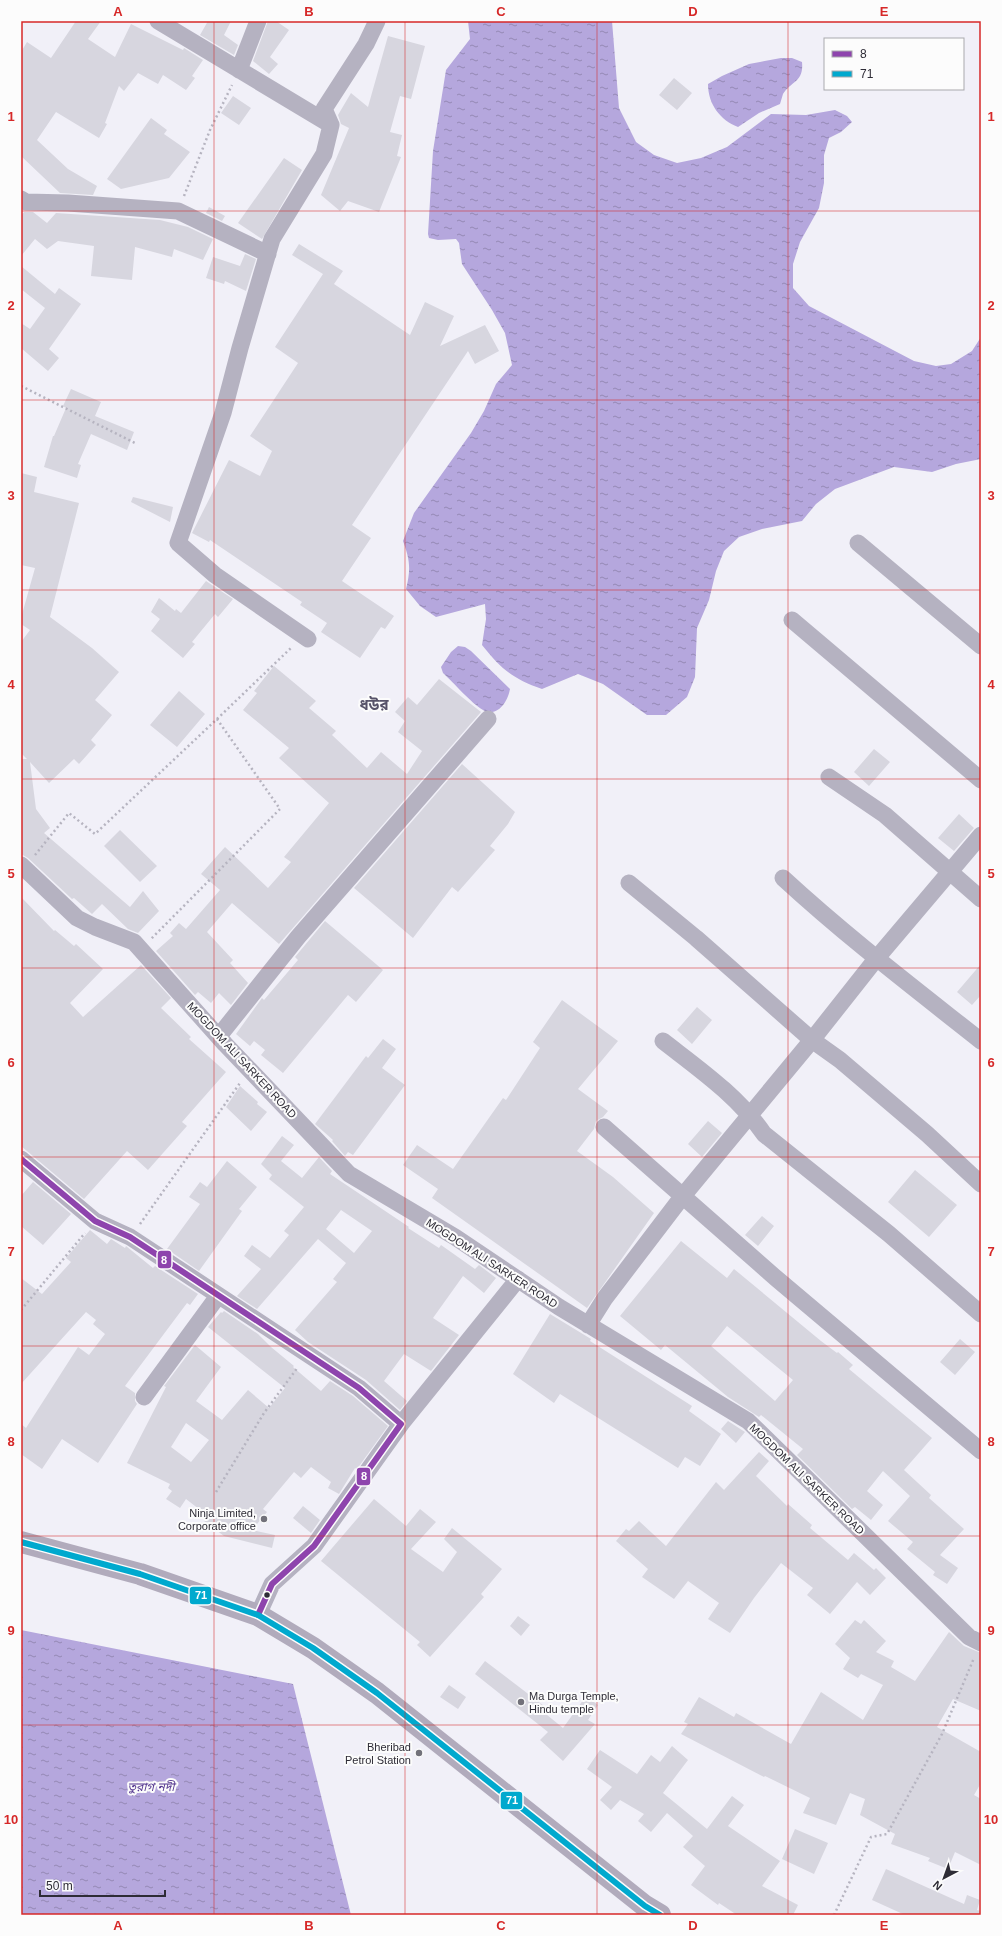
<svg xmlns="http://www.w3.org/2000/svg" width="1002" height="1936" viewBox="0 0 1002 1936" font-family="Arial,'Noto Sans Bengali',sans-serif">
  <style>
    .water { fill: url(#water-ripples) }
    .building { fill: #d7d6df; fill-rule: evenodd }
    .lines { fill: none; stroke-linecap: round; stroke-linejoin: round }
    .path { stroke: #b6b4c0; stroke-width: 2.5; stroke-dasharray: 2 3; stroke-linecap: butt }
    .street { stroke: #b5b2c1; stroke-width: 17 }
    .highway { stroke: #b1abbc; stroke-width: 22 }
    .bus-1-casing { stroke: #fcfcfc; stroke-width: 9 }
    .bus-2-casing { stroke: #fcfcfc; stroke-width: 9 }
    .bus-1 { stroke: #8e44ad; stroke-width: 6 }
    .bus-2 { stroke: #00a9ce; stroke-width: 6 }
    .grid { fill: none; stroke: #d62828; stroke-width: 1; stroke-opacity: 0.55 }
    .poi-dot { fill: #72717a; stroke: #fcfcfc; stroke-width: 1.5 }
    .bus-dot { fill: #2e2c36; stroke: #fcfcfc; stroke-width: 1.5 }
    .labels { text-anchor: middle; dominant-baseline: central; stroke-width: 4; stroke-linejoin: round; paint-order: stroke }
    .street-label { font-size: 11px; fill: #2e2c36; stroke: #fcfcfc }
    .poi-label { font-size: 11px; fill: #2e2c36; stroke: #fcfcfc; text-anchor: end }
    .water-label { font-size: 12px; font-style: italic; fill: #563991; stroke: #fcfcfc }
    .district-label { font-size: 15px; font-weight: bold; fill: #575369; stroke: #fcfcfc }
    .line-badge { stroke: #fcfcfc; stroke-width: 1.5 }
    .badge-label { font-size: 11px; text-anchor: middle; font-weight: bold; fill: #fff }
    .neatline { fill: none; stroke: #d62828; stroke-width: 1.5 }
    .grid-label { font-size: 13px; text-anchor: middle; font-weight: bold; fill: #d62828 }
  </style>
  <defs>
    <pattern id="water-ripples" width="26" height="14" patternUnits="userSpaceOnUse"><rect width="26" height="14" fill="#b5a7dd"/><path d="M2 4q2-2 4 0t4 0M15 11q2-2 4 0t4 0" fill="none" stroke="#9488b4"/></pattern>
  </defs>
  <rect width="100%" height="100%" fill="#f1f0f8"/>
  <path class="water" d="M468 21H612L619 108 636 142 654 155 677 163 701 158 727 147 771 114 806 115 835 110 847 116 852 122 841 132 829 138 824 155V183L819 208 800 242 793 264V288L809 306 914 361 936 366 951 364 972 351 981 337V459L956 464 932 472 894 467 835 489 816 504 802 521 762 529 739 537 724 551 716 571 709 600 697 628 695 677 687 697 666 715H647L603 684 578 674 542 689C513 679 501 669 482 645L486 619 485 604 436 617 420 606 406 589C411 569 410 560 403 541L414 513 471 433 484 411 496 384 512 365 505 333 492 310 462 264 459 243 456 239 438 240 429 238 428 234 433 151 446 70 470 39Z
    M781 58H792L802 62C804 82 791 81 783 94 782 97 781 101 780 104L759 113 738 127C720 120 708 104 708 84L722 76 749 64Z
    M458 646 465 647 471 651 510 689C508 701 498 718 483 710 471 703 454 683 443 673L441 667 451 652Z
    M21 1630 293 1684 351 1915H21Z"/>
  <path class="building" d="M76 21H101L88 39 115 57 131 24 183 50 184 48 203 60 192 76 195 78 186 90 163 75 158 84 138 73 124 91 119 86 105 123 107 124 99 138 56 112 37 140 68 169 97 186 93 195 60 193 21 156V52L27 42 51 58Z
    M208 21H231L224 35 238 45 234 55 200 35Z
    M268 21H276L289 30 270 57 278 64 269 74 253 61Z
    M388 36 425 46 411 99 400 96 390 132 402 135 397 156 401 157 379 212 348 201 340 211 321 195 349 128 341 124 338 115 351 93 368 107Z
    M674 78 692 93 677 110 659 95Z
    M233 96 251 108 239 125 221 113Z
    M151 118 167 130 164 134 190 152 169 178 121 189 107 179Z
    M284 158 302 170 262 239 238 223Z
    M209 207 225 216 222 221 206 213Z
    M24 212H33L47 223 56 213 160 220 188 227 213 239 203 260 174 249 172 257 135 247 132 280 91 276 94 246 58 241 47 249 35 239 21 256V216Z
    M299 244 343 271 334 284 410 335 425 302 454 316 440 346 485 325 499 351 475 364 468 351 352 525 371 538 342 581 394 616 385 629 381 627 360 658 321 632 327 623 300 605 302 602 210 540 209 542 192 533 229 460 260 476 272 451 250 436 298 363 275 347 323 274 292 255Z
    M245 254 256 259 246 291 225 281 224 284 206 278 213 257 240 266Z
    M21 266 55 294 59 288 81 304 49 349 59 358 48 371 21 348V323L30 329 45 308 21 289Z
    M71 389 101 402 95 416 134 432 127 450 91 434 78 464 81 465 77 478 44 467 53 436H54L66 408 63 406Z
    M21 473 37 477 34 492 79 503 50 617 92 648 119 672 95 700 112 715 91 740 96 745 79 764 74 759 49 783 30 762 36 809 50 828 44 833 130 907 143 891 159 911 138 933 128 929 102 904 92 914 74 898 72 899 28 858 21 854V759H27L21 753V642L30 630 21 624V618L35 568 21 565Z
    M133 497 173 507 170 522 131 502Z
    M206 581 233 599 218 617 215 614 192 642 195 644 183 658 151 631 160 619 151 612 159 598 175 611 176 609 181 613Z
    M274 666 316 701 309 708 336 731 332 735 367 768 381 752 407 774 422 751 398 732 405 721 395 712 408 697 417 705 439 679 481 712 279 944 232 903 207 932 233 960 230 963 248 983 231 1005 219 993 211 1003 198 992 195 995 156 951 173 936 170 933 179 923 186 929 220 890 201 874 225 847 268 888 291 862 284 857 329 803 279 758 289 748 243 710 257 693 254 691Z
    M179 691 205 714 177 747 150 725Z
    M874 749 890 762 869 786 854 772Z
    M462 764 515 812 508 824 490 846 495 850 458 892 452 887 413 938 354 888Z
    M959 814 974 828 954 851 938 838Z
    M120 830 157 866 140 882 104 846Z
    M21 897 54 931 55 930 74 946 76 944 103 969 70 1003 83 1017 141 965 171 998 161 1008 191 1037 189 1039 226 1072 182 1122 187 1126 148 1170 127 1151 84 1199 21 1146Z
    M325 921 383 970 356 1002 348 995 283 1073 261 1055 265 1050 254 1041 250 1046 236 1034 262 998 264 1000 298 960 295 957Z
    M981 964V995L972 1005 957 992Z
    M562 1000 618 1041 578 1089 608 1111 603 1117 596 1121 594 1129 577 1151 613 1177 654 1213 587 1308 432 1198 438 1189 403 1165 417 1145 453 1169 503 1098 506 1100 540 1048 533 1042Z
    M697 1007 712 1020 692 1044 677 1030Z
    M383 1039 396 1049 382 1068 405 1085 353 1155 348 1152 345 1156 332 1141 333 1140 315 1124 366 1056 368 1058Z
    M240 1086 258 1102 257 1104 267 1112 251 1131 226 1107Z
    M708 1121 722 1133 702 1157 688 1144Z
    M282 1136 294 1145 281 1161 302 1178 319 1157 332 1171 330 1174 409 1227 408 1228 439 1248 441 1245 475 1269 479 1265 496 1278 484 1293 463 1276 433 1318 459 1335 431 1371 404 1354 384 1381 407 1401 400 1410 366 1380 308 1342 295 1330 337 1282 333 1279 346 1263 318 1239 257 1309 237 1296 261 1269 244 1256 252 1245 270 1258 289 1235 284 1231 304 1207 269 1179 272 1175 261 1164ZM341 1210 372 1231 354 1253 326 1229Z
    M227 1161 257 1187 239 1209 242 1211 199 1271 167 1249 200 1204 189 1197 200 1182 207 1187Z
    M915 1170 957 1205 929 1237 888 1202Z
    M33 1182 71 1214 43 1245 21 1226V1196Z
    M762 1216 774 1226 758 1246 745 1235Z
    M90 1230 107 1244 111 1239 125 1248 126 1246 153 1268 155 1266 198 1294 190 1305 187 1303 125 1386 135 1393V1401L137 1404 98 1463 62 1439 42 1469 21 1454V1424L26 1428 78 1347 89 1355 105 1334 93 1324 96 1320 86 1312 21 1384V1278L42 1294 71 1262 66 1258Z
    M681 1241 727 1278 734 1269 821 1341 837 1353 838 1352 853 1365 849 1369 932 1438 904 1470 931 1495 929 1498 964 1529 940 1555 958 1568 947 1584 933 1575 935 1572 907 1549 913 1542 888 1521 910 1496 883 1471 867 1491 883 1505 871 1520 855 1507 852 1509 797 1455 803 1449 761 1415 759 1417 728 1397 665 1345 661 1350 620 1316ZM727 1326 793 1380 775 1401 711 1346Z
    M224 1311 258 1334 271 1347 294 1366 293 1367 321 1391 330 1381 353 1396 388 1426 357 1469 355 1468 339 1494 328 1488 331 1482 311 1467 301 1478 294 1472 263 1509 267 1512 252 1530 275 1535 272 1548 224 1536 204 1521 208 1516 186 1499 180 1508 166 1499 172 1491 168 1488 170 1484 127 1463 166 1387 164 1386 195 1345 221 1367 196 1401 222 1420 248 1390 269 1408 285 1388 208 1327 221 1312 222 1313ZM186 1423 209 1440 191 1462 171 1447Z
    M550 1314 591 1339 590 1341 692 1406 689 1411 721 1434 700 1466 685 1457 678 1468 560 1394 554 1403 513 1374Z
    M960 1339 975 1352 955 1375 940 1362Z
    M728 1421 745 1432 736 1443 721 1429Z
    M759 1452 769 1461 756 1476 787 1506 788 1504 812 1525 810 1528 848 1560 854 1553 874 1570 876 1568 886 1578 870 1595 857 1582 830 1614 807 1595 813 1588 781 1563 754 1598 730 1633 708 1619 719 1603 688 1581 674 1599 642 1577 648 1569 616 1541 626 1529 629 1531 639 1521 666 1546 716 1482 724 1490Z
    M374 1499 406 1526 420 1509 436 1522 411 1549 443 1572 457 1552 444 1539 452 1528 502 1569 481 1594 484 1597 430 1657 417 1645 420 1642 321 1561Z
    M303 1506 320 1520 311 1533 293 1518Z
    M518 1616 530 1625 521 1636 510 1626Z
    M855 1620 861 1624 864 1620 886 1641 876 1652 894 1661 891 1667 915 1681 949 1632 964 1646 981 1653V1711L953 1699 937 1727 981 1752V1783L974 1795 981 1799V1865L955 1852 948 1869 928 1861 930 1858 891 1844 895 1834 860 1815 865 1799 850 1793 836 1825 803 1813 810 1798 765 1776 764 1777 681 1734 688 1724 684 1722 699 1697 734 1717 736 1713 791 1744 821 1692 863 1720 883 1685 861 1674 858 1678 843 1669 850 1658 835 1644Z
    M485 1661 544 1706 541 1710 563 1728 586 1696 598 1705 588 1720 595 1724 563 1761 540 1740 548 1732 475 1674Z
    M449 1685 466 1697 458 1709 440 1697Z
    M672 1746 688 1760 663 1793 707 1829 732 1796 744 1805 728 1826 780 1861 762 1886 798 1905 793 1915H737L719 1903 718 1905 691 1885 705 1866 683 1847 693 1836 667 1813 651 1832 638 1821 644 1814 620 1800 611 1810 600 1800 612 1787 587 1769 600 1750 637 1774 651 1755 660 1762Z
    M795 1829 828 1843 814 1874 782 1859Z
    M886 1869 964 1904 967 1895 980 1900 977 1910 981 1911V1915H905L872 1900Z"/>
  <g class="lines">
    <path class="path" d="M184 196 210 130 232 85
      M21 386 137 444
      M217 719 292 647
      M35 855 69 813 95 834 217 719 280 809 151 939
      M140 1224 240 1083
      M21 1310 85 1233
      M216 1492 264 1413 298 1367
      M834 1915 871 1837 887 1834 942 1734 974 1658"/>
    <path class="street" d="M158 21 331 125 324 154 272 239 240 348 223 413 178 543 215 575 308 639
      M239 70 258 21
      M331 125 324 109 366 44 377 21
      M21 199 26 202 68 203 178 211 268 254
      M858 543 981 646
      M792 620 981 780
      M829 777 885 815 981 899
      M21 865 77 918 95 927 134 942 225 1044 349 1174 455 1237 559 1307 748 1421 969 1637 981 1643
      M783 878C846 936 914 988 981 1041
      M629 883 696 938 812 1040 840 1060 927 1134 981 1184
      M219 1036 298 937 488 719
      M663 1041C699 1069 738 1096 764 1134L889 1234 981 1314
      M604 1127 777 1279 981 1451
      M21 1159 95 1221 130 1237 359 1388 401 1424 314 1546 272 1584 258 1615
      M588 1325 605 1298 682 1197 812 1040 876 959 981 835
      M144 1397 218 1296
      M401 1424 518 1279"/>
    <path class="highway" d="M21 1542 140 1574 258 1615 313 1648 377 1693 645 1906 660 1915"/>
    <defs>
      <path id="bus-1" d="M21 1159 95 1221 130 1237 359 1388 401 1424 314 1546 272 1584 258 1615"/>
      <path id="bus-2" d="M21 1542 140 1574 258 1615 313 1648 377 1693 645 1906 660 1915"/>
    </defs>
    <use href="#bus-1" class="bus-1-casing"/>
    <use href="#bus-2" class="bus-2-casing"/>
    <use href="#bus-1" class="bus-1"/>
    <use href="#bus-2" class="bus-2"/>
  </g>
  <path class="grid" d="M214 21V1915M405 21V1915M597 21V1915M788 21V1915M21 211H981M21 400H981M21 590H981M21 779H981M21 968H981M21 1157H981M21 1346H981M21 1536H981M21 1725H981"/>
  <g class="poi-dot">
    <circle cx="264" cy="1519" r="4"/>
    <circle cx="521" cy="1702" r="4"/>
    <circle cx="419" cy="1753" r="4"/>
  </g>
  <circle class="bus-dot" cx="267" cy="1595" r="3.5"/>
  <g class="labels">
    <g class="street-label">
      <text transform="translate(242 1060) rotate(47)">MOGDOM ALI SARKER ROAD</text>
      <text transform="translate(492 1263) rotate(33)">MOGDOM ALI SARKER ROAD</text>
      <text transform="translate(807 1479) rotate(44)">MOGDOM ALI SARKER ROAD</text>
    </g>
    <g class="poi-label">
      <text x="256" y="1513">Ninja Limited,<tspan x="256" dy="13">Corporate office</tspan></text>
      <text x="529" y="1696" text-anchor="start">Ma Durga Temple,<tspan x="529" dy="13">Hindu temple</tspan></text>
      <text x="411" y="1747">Bheribad<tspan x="411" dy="13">Petrol Station</tspan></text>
    </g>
    <g class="water-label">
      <text x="151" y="1787">তুরাগ নদী</text>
    </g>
    <g class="district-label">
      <text x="374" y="704">ধউর</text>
    </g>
  </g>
  <g class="line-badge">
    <rect x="157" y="1250" width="15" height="19" rx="4" fill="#8e44ad"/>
    <rect x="356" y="1467" width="15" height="19" rx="4" fill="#8e44ad"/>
    <rect x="189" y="1586" width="23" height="19" rx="4" fill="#00a9ce"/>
    <rect x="500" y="1791" width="23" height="19" rx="4" fill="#00a9ce"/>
  </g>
  <g class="badge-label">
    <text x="164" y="1264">8</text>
    <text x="364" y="1480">8</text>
    <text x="201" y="1599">71</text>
    <text x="512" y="1804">71</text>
  </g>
  <rect width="1002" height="1936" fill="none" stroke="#fcfcfc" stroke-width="44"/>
  <rect x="824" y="38" width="140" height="52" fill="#fcfcfc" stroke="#aaa9ad"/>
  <rect x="832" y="51" width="20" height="6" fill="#8e44ad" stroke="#aaa9ad"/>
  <text x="860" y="58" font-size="12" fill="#2e2c36">8</text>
  <rect x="832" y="71" width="20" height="6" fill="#00a9ce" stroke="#aaa9ad"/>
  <text x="860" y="78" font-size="12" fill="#2e2c36">71</text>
  <g transform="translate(944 1878) rotate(221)" stroke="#fcfcfc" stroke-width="3" paint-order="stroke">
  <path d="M0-3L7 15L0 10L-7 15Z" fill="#2e2c36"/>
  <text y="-6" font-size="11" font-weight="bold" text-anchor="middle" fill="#2e2c36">N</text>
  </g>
  <path d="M40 1890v6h125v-6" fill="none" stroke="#2e2c36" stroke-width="2"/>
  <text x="46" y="1890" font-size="12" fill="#2e2c36" stroke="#fcfcfc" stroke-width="3" paint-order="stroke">50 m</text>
  <rect x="22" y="22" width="958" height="1892" class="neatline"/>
  <g class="grid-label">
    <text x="118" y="16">A</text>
    <text x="309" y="16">B</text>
    <text x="501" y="16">C</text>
    <text x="693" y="16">D</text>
    <text x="884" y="16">E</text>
    <text x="11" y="121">1</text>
    <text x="991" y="121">1</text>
    <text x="11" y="310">2</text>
    <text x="991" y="310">2</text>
    <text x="11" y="500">3</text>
    <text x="991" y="500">3</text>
    <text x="11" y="689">4</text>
    <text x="991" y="689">4</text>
    <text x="11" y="878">5</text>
    <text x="991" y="878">5</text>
    <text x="11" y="1067">6</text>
    <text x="991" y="1067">6</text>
    <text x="11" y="1256">7</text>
    <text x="991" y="1256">7</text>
    <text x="11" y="1446">8</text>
    <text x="991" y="1446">8</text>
    <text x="11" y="1635">9</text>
    <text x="991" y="1635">9</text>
    <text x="11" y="1824">10</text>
    <text x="991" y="1824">10</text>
    <text x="118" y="1930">A</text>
    <text x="309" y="1930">B</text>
    <text x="501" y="1930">C</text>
    <text x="693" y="1930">D</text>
    <text x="884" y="1930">E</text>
  </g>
</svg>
